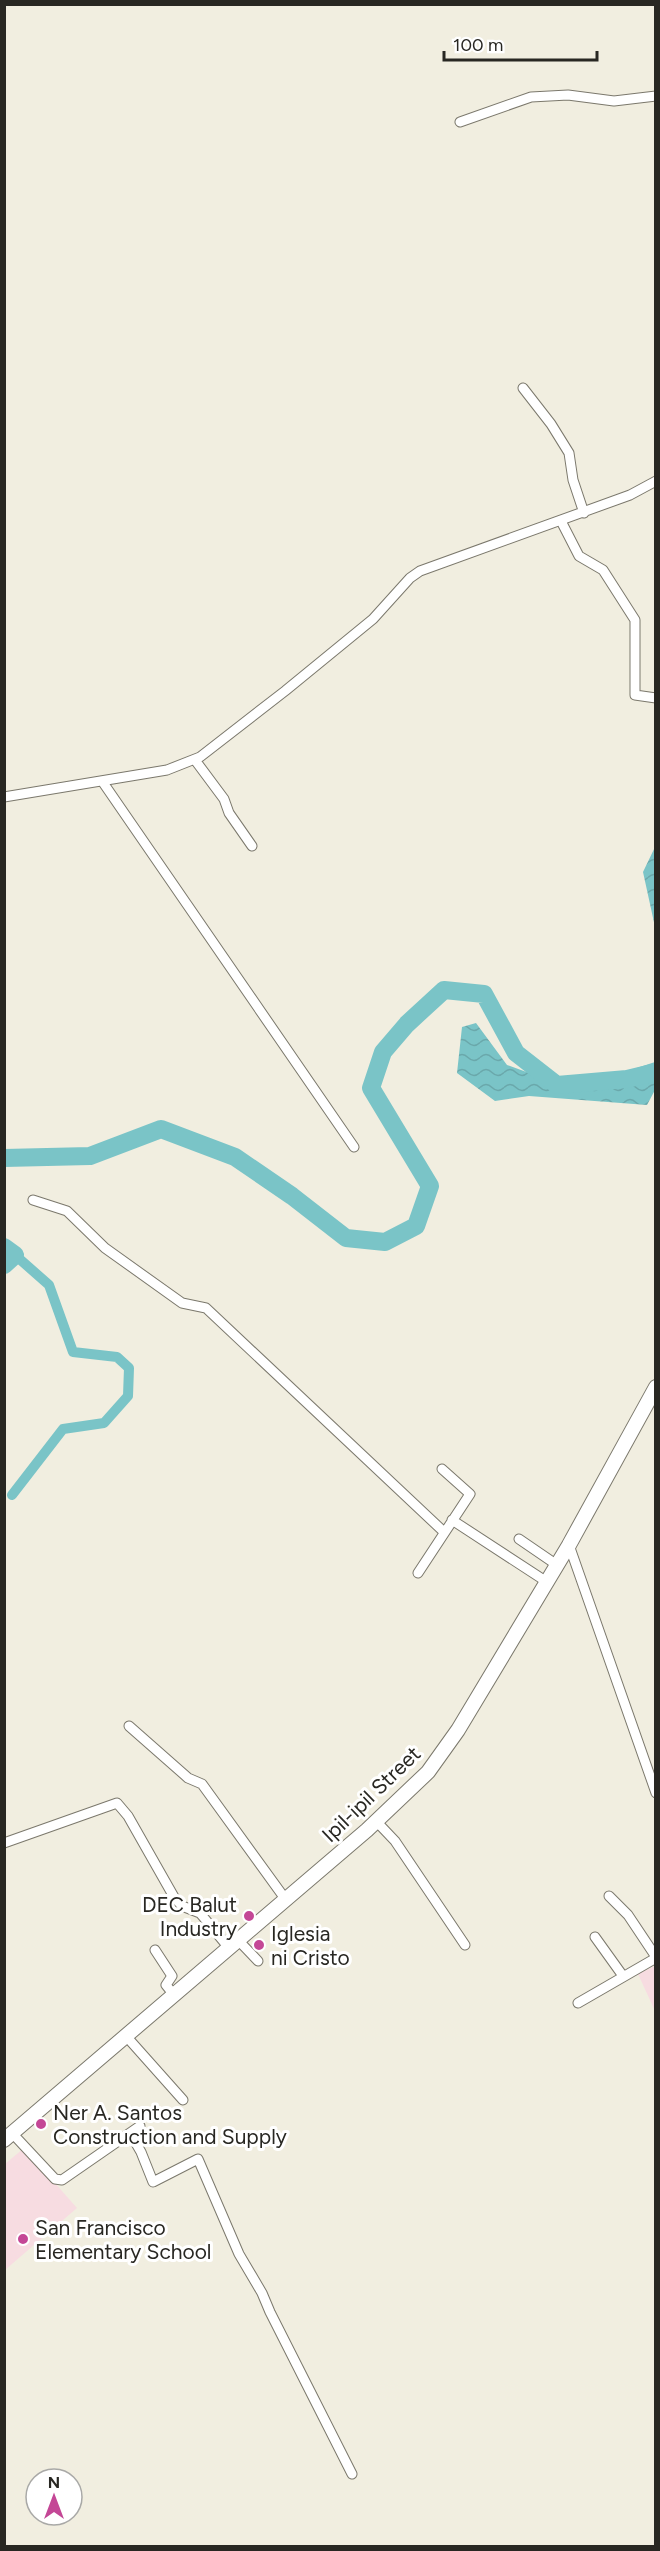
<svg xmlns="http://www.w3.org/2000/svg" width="660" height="2551" viewBox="0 0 660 2551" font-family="Figtree,sans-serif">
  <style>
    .education { fill: #f7dce1 }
    .water { fill: url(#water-waves) }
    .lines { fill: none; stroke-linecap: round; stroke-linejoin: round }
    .canal { stroke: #7ac4c7; stroke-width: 10 }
    .river { stroke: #7ac4c7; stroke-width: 18 }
    .street-casing { stroke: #7b786c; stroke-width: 11 }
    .secondary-casing { stroke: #7b786c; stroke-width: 16 }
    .street { stroke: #fff; stroke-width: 9 }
    .secondary { stroke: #fff; stroke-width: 14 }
    .poi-dot { fill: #c44796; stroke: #fff; stroke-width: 2 }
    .labels { text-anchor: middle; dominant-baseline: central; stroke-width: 6; stroke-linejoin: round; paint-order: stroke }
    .street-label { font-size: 21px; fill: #282722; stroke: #fff }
    .poi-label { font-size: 21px; fill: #282722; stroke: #fff; text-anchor: start }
  </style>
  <defs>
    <pattern id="water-waves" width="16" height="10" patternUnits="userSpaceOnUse" patternTransform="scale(1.5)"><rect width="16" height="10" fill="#7ac4c7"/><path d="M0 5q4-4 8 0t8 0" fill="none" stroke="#6aa8ab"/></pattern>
  </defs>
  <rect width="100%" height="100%" fill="#f1eee0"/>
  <path class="education" d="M655 1966V2011L638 1974Z
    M24 2148 77 2208 5 2270V2164Z"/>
  <path class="water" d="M655 847V927L643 872Z
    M476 1023 507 1065 573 1089 655 1062V1090L647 1105 529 1096 495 1101 457 1073 462 1027Z"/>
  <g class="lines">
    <path class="canal" d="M12 1495 63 1429 104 1423 128 1396 129 1368 117 1357 73 1352 49 1285 15 1255"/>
    <path class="river" d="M4 1158 90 1156 161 1129 235 1157 292 1196 346 1238 385 1242 416 1226 430 1186 371 1088 383 1052 407 1024 444 990 484 994 516 1053 557 1085 627 1079 656 1072
      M4 1247 15 1255 4 1265"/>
    <defs>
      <path id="street" d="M460 122 531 97 568 95 614 101 656 96
        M523 388 551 424 569 453 573 480 584 513
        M561 521 579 556 603 570 635 620V695L656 698
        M195 760 224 799 229 813 252 846
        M102 781 354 1147
        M4 797 167 770 200 757 285 691 373 619 410 578 420 571 630 495 656 481
        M33 1200 67 1211 105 1248 182 1303 206 1308 444 1532
        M452 1520 547 1582
        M519 1539 557 1565
        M569 1545 656 1793
        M418 1573 470 1494 442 1469
        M129 1726 188 1778 202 1784 286 1900
        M376 1821 395 1841 465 1945
        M4 1843 117 1803 128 1816 174 1897 182 1906 200 1913 229 1948
        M609 1896 628 1915 656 1957
        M595 1937 623 1976
        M238 1940 258 1961
        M155 1950 172 1976 166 1985 174 1995
        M578 2003 656 1958
        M126 2036 183 2100
        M12 2133 55 2179 62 2180 140 2126
        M130 2133 141 2152 153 2182 198 2159 239 2254 262 2293 270 2312 352 2474"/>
      <path id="secondary" d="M4 2140 367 1830 428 1772 458 1730 569 1545 656 1387"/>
    </defs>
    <use href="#street" class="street-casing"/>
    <use href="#secondary" class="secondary-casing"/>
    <use href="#street" class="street"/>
    <use href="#secondary" class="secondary"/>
  </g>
  <g class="poi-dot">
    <circle cx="249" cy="1916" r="6"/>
    <circle cx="259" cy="1945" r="6"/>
    <circle cx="41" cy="2124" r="6"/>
    <circle cx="23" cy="2239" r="6"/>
  </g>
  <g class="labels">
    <g class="street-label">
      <text transform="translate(371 1794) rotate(-44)">Ipil-ipil Street</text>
    </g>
    <g class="poi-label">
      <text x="237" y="1904" text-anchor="end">DEC Balut<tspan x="237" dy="24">Industry</tspan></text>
      <text x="271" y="1933">Iglesia<tspan x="271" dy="24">ni Cristo</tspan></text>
      <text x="53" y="2112">Ner A. Santos<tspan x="53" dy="24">Construction and Supply</tspan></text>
      <text x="35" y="2227">San Francisco<tspan x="35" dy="24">Elementary School</tspan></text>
    </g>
  </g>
  <rect width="660" height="2551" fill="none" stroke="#282722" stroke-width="12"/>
  <g transform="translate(54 2497)"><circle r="28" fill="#ffffff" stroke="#a9a9a7" stroke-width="1.5"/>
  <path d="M0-4.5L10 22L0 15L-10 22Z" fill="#c44796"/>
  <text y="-9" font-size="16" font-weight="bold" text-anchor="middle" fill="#282722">N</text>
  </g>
  <path d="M444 51v9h153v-9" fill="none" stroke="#282722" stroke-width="3"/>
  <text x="453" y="51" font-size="18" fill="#282722" stroke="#ffffff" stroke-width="4.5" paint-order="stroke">100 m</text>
</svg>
